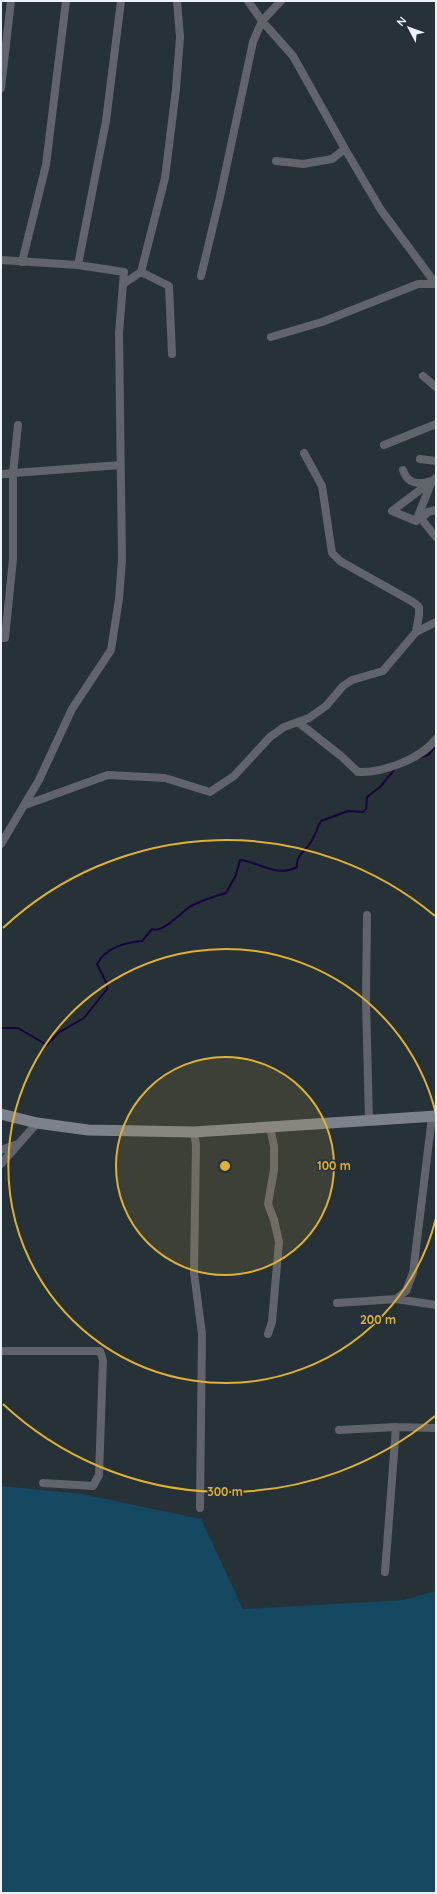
<svg xmlns="http://www.w3.org/2000/svg" width="437" height="1894" viewBox="0 0 437 1894" font-family="Quicksand,sans-serif">
  <style>
    .green { fill: #154961 }
    .lines { fill: none; stroke-linecap: round; stroke-linejoin: round }
    .stream { stroke: #19033f; stroke-width: 2 }
    .street { stroke: #61646a; stroke-width: 8 }
    .secondary { stroke: #7d828a; stroke-width: 11 }
    .ring { fill: none; stroke: #e0b034; stroke-width: 2 }
    .centre { fill: #e0b034; stroke: #263238; stroke-width: 2 }
    .ring-label { font-size: 12px; text-anchor: middle; font-weight: bold; fill: #e0b034; stroke: #263238; stroke-width: 3; stroke-linejoin: round; paint-order: stroke }
  </style>
  <rect width="100%" height="100%" fill="#263238"/>
  <path class="green" d="M1 1486 82 1494 201 1519 243 1609 404 1600 436 1591V1893H1Z"/>
  <g class="lines">
    <path class="stream" d="M421 757 428 755 436 746
      M1 1028H18L47 1045 58 1033 84 1018 107 989V984L97 964C105 948 126 942 142 941L152 929C163 934 181 912 191 906 201 901 215 896 226 893L236 875 240 860C260 862 276 878 297 867 296 854 305 852 311 842 315 836 317 828 321 821L348 811 363 812 366 809 367 797 380 787 394 770"/>
    <path class="street" d="M248 1 262 21 293 56 345 149 381 210 436 284
      M1 88 11 1
      M276 161 303 164 332 159 345 149
      M1 260 78 265 106 121 121 1
      M22 262 46 165 66 1
      M78 265 124 272 123 284
      M141 272 169 286 172 354
      M201 276 220 197 253 42 262 21 281 1
      M271 337 322 322 418 284H436
      M423 376 436 387
      M384 445 436 424
      M304 453 322 486 332 553 340 561 413 602 419 607V615L416 632
      M420 459 436 461
      M403 470C407 484 419 485 431 481
      M1 474 120 465
      M432 481 416 521 392 511 436 478
      M436 510 428 512 423 517V521L436 537
      M1 638H5L13 559V473L18 425
      M298 722 341 756 358 772C383 773 421 759 436 739
      M25 805 108 775 165 778 210 792 234 776 270 737 284 727 309 718 326 706 343 686 352 680 383 671 416 632 436 622
      M1 844 39 780 72 709 111 650 119 599 122 560 119 333 123 284 141 272 165 178 176 89 180 37 177 1
      M367 915 366 1001 369 1121
      M194 1132 196 1145 194 1273 202 1334 200 1508
      M1 1150 18 1144
      M1 1164 37 1123
      M396 1299 406 1291 413 1273 432 1117
      M337 1303 396 1299 436 1305
      M268 1334 272 1322 279 1242 274 1220 268 1204 274 1170V1146L270 1127
      M1 1351H100L103 1360 99 1475 93 1486 43 1483
      M339 1430 396 1427
      M385 1572 396 1427 436 1428"/>
    <path class="secondary" d="M1 1114 37 1123 88 1130 194 1132 436 1116"/>
  </g>
  <circle cx="225" cy="1166" r="109" fill="#e0b034" fill-opacity=".12"/>
  <g class="ring">
    <circle cx="225" cy="1166" r="109"/>
    <path d="M436 1218A217 217 0 1 1 436 1114"/>
    <path d="M435 1416A326 326 0 0 1 3 1404M3 928A326 326 0 0 1 435 916"/>
  </g>
  <circle cx="225" cy="1166" r="6" class="centre"/>
  <g class="ring-label">
    <text x="334" y="1170">100 m</text>
    <text x="378" y="1324">200 m</text>
    <text x="225" y="1496">300 m</text>
  </g>
  <rect width="437" height="1894" fill="none" stroke="#ecf3f8" stroke-width="4"/>
  <g transform="translate(409 28) rotate(311)" stroke="#263238" stroke-width="3" paint-order="stroke">
  <path d="M0-3L7 15L0 10L-7 15Z" fill="#ecf3f8"/>
  <text y="-6" font-size="11" font-weight="bold" text-anchor="middle" fill="#ecf3f8">N</text>
  </g>
</svg>
